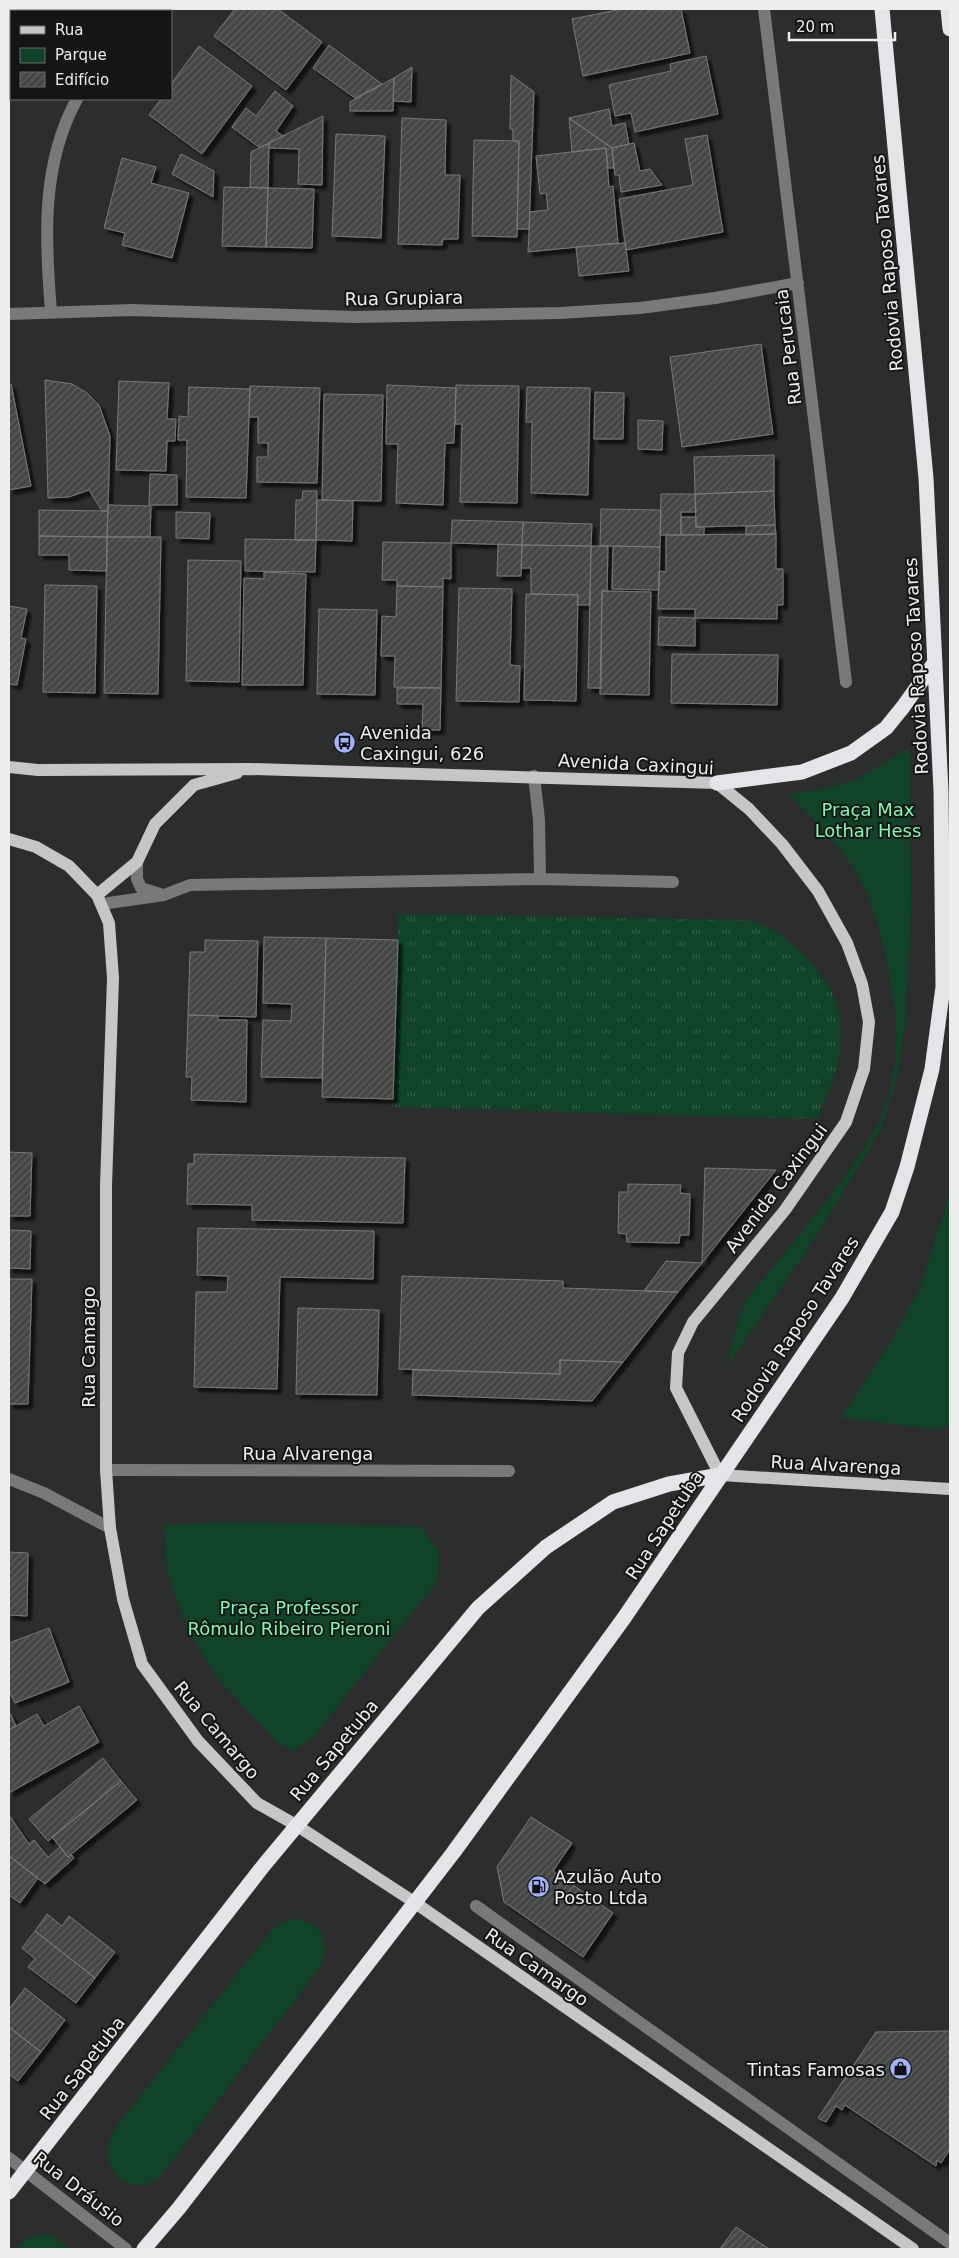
<svg xmlns="http://www.w3.org/2000/svg" width="959" height="2258" viewBox="0 0 959 2258" font-family="'DejaVu Sans',sans-serif">
  <style>
    .grass { fill: url(#grass-tufts) }
    .green { fill: #104327 }
    .building { fill: url(#building-hatch); stroke: #777a78; filter: url(#shadow) }
    .lines { fill: none; stroke-linecap: round; stroke-linejoin: round }
    .minor { stroke: #79797b; stroke-width: 12 }
    .major { stroke: #c6c6c9; stroke-width: 12 }
    .highway { stroke: #e4e5e8; stroke-width: 15 }
    .labels { text-anchor: middle; dominant-baseline: central; stroke-width: 4; stroke-linejoin: round; paint-order: stroke }
    .street-label { font-size: 18px; fill: #eceeed; stroke: #141515 }
    .poi-label { font-size: 18px; fill: #eceeed; stroke: #141515; text-anchor: start }
    .park-label { font-size: 18px; fill: #81f7ae; stroke: #141515 }
  </style>
  <defs>
    <pattern id="grass-tufts" width="24" height="20" patternUnits="userSpaceOnUse" patternTransform="scale(1.25)"><rect width="24" height="20" fill="#104327"/><path d="M3 7l-1-3M5 7V3M7 7l1-3M15 17l-1-3M17 17v-4M19 17l1-3" fill="none" stroke="#335e47"/></pattern>
    <pattern id="building-hatch" width="6" height="6" patternUnits="userSpaceOnUse" patternTransform="scale(1.25)"><rect width="6" height="6" fill="#444644"/><path d="M-1 1l2-2M0 6l6-6M5 7l2-2" fill="none" stroke="#5f615f"/></pattern>
    <filter id="shadow"><feDropShadow dx="4.5" dy="4.5" stdDeviation="1" flood-color="#0009"/></filter>
  </defs>
  <rect width="100%" height="100%" fill="#2b2e2c"/>
  <path class="grass" d="M398 914 733 920C740 920 749 920 756 922 787 932 830 977 838 1008 842 1025 841 1049 837 1066 833 1084 823 1102 817 1119L393 1107Z"/>
  <path class="green" d="M905 750 909 751 910 756 911 910 905 1026 896 1081 881 1128 866 1155 807 1250 730 1362 729 1355C734 1338 737 1316 746 1301 755 1288 767 1275 777 1263 806 1226 837 1190 862 1151 904 1089 901 1028 886 958 880 929 871 898 856 872 839 844 812 819 790 794L825 789 856 780Z
    M950 1193V1425L936 1429 841 1418 889 1345 920 1288Z
    M239 1522 421 1527 439 1551 438 1580 314 1736 293 1751 278 1743 219 1680 187 1629 167 1571 164 1525Z
    M295 1919C324 1923 330 1943 320 1967L158 2179C153 2181 148 2184 143 2185 122 2187 105 2167 108 2147 109 2140 113 2134 115 2128L272 1930 281 1923Z
    M42 2234C53 2236 62 2239 68 2249H16L28 2238Z"/>
  <path class="building" d="M9 9H55L58 11H11V53L9 52Z
    M235 9H278L322 42 286 90 214 36Z
    M622 9H681L690 53 583 76 572 19Z
    M329 45 382 84 355 98 313 68Z
    M199 46 252 86 202 154 149 115 161 99H171V84Z
    M706 56 718 114 635 132 631 113 615 116 609 85 671 71 670 64Z
    M412 67 411 102 393 101 394 78Z
    M511 75 534 92 529 229H517L519 141H513V129H510Z
    M394 78 393 111H350V102Z
    M275 91 293 106 276 131 283 136 260 148 232 127 246 108 256 116Z
    M609 109 612 126 625 123 629 144 612 148 569 118Z
    M323 116 322 185 298 184 299 149 269 148V143Z
    M402 118 446 120 445 175H460L458 239H443L442 245 398 244Z
    M569 118 612 148 614 168H608L606 148 572 152Z
    M336 134 385 136 381 238 332 236Z
    M707 135 723 232 626 250 619 199 693 185 685 139Z
    M474 140 519 141 517 237 472 236Z
    M269 143 268 188 250 187 251 152Z
    M634 143 640 171 650 169 662 185 621 192 619 175H615L612 148Z
    M606 148 609 187 613 186 618 243 528 252 530 212 548 210 546 193 540 194 536 156Z
    M181 154 214 171 213 197 172 174Z
    M122 158 156 167 151 183 189 193 172 258 122 245 125 233 104 228Z
    M224 187 268 188 266 247 222 246Z
    M268 188 314 189 312 248 266 247Z
    M625 243 629 271 579 276 576 247Z
    M761 344 773 434 682 447 670 357Z
    M45 380 72 384 87 393 99 405 110 436 108 511H102L89 490 69 497 48 498Z
    M119 381 169 383 167 419H176L175 441H167L166 471 116 470Z
    M9 384H11L31 486 9 490Z
    M387 385 456 388 454 443H445L443 505 396 503 398 444H386Z
    M456 385 519 386 517 503 460 502 462 424H455Z
    M250 386 320 388 317 483 257 482V457H268V443H258V417H249Z
    M189 387 250 389 246 498 186 497 187 440H178L179 416 188 417Z
    M527 387 590 388 588 495 531 493 532 422H526Z
    M595 392 624 393 623 439H594Z
    M324 394 383 395 381 501 322 500Z
    M638 420 663 421 662 450 638 449Z
    M774 455V491L695 494 694 457Z
    M150 474 177 475V505H149Z
    M303 491H317L316 540H295L296 500H302Z
    M774 491 775 525 696 527 695 494Z
    M661 494H695L696 512H681V535H660Z
    M317 500 353 501 352 541 316 540Z
    M108 505 151 506 150 537H107Z
    M601 509 661 510 660 547 600 546Z
    M39 510 108 511 107 537 39 536Z
    M176 512 210 513 209 539 176 538Z
    M681 517H696V527H704V535H681Z
    M452 520 523 522 522 545 451 543Z
    M523 522 592 524 591 546 522 545Z
    M775 525 776 534 746 535V526Z
    M776 534V569H783V605H777V619L695 618V609H658L659 571 666 572V535Z
    M39 536 107 537V571L69 570V555H39Z
    M107 537H161L158 694 104 693Z
    M245 539 316 540 315 572 245 571Z
    M383 542 451 543V579L443 578V587L397 586V580H382Z
    M498 544 522 545 521 576H497Z
    M522 545 591 546 590 605H577L578 595 531 594V568H521Z
    M591 546H608L607 591H602L601 688H588Z
    M613 546 660 547 659 590 612 589Z
    M188 560 241 561 239 682 186 681Z
    M264 572 306 574 303 685H242L244 578 264 579Z
    M45 585 97 586 95 693 43 692Z
    M397 586 443 587 441 688 394 687 395 656H381L382 616 396 617Z
    M459 588 512 589 510 665 520 666 519 702 456 701Z
    M602 591 651 592 649 695 600 694Z
    M526 594 578 595 576 701 524 700Z
    M9 606 27 609 21 638 26 639 17 685 9 684Z
    M319 609 377 610 375 695 317 694Z
    M659 617 695 618V646L658 645Z
    M672 654 778 655 777 705 671 703Z
    M397 688H441L440 730H422L423 704H397Z
    M264 937 326 938 322 1078 261 1077 263 1020 291 1021 292 1004 263 1003Z
    M326 938 398 940 393 1099 322 1097Z
    M205 940 258 941 256 1017 188 1015 190 952H205Z
    M188 1015 218 1016V1020H247L246 1102 191 1100 192 1077H186Z
    M9 1152 32 1153 30 1216H9Z
    M194 1154 405 1158 403 1223 252 1220V1205L187 1204 188 1164H194Z
    M705 1168 776 1170 702 1263Z
    M628 1184 681 1185 680 1193 690 1194 689 1235H680L679 1243 627 1242 626 1234 618 1233 619 1192H628Z
    M198 1228 374 1231 373 1279 280 1277 277 1389 194 1387 196 1292H227L228 1276 197 1275Z
    M9 1230 31 1231 30 1269 9 1268Z
    M666 1261 702 1263 678 1292 644 1291Z
    M402 1276 563 1281V1288L678 1292 623 1362 560 1360V1374L399 1369Z
    M9 1279H32L28 1404H9Z
    M298 1308 379 1310 377 1395 296 1394Z
    M560 1360 623 1362 592 1401 412 1395 413 1370 560 1374Z
    M9 1552 28 1553 27 1616 9 1615Z
    M49 1628 69 1682 15 1703 9 1691V1643Z
    M79 1706 99 1742 9 1793V1730L37 1714 44 1726Z
    M9 1713H10L16 1726 9 1730Z
    M103 1758 121 1781 48 1841 29 1819Z
    M121 1781 137 1800 68 1857 52 1837Z
    M9 1815 29 1844 34 1840 48 1857 60 1847 68 1857 71 1854 74 1858 45 1884 9 1856Z
    M531 1817 572 1843 553 1871 613 1913 583 1957 504 1902 497 1867Z
    M9 1856 38 1878 20 1903 9 1895Z
    M47 1914 62 1926 69 1916 115 1952 95 1978 35 1931Z
    M35 1931 95 1978 76 2003 28 1967 35 1959 22 1948Z
    M25 1988 65 2020 41 2052 9 2027V2009Z
    M9 2027 41 2052 18 2081 9 2074Z
    M950 2031V2149L941 2163 937 2160 936 2166 845 2105 842 2110 836 2106 826 2122 818 2118 876 2032Z
    M736 2227 769 2249H720Z"/>
  <g class="lines">
    <path class="minor" d="M764 9 846 682
      M139 11 141 9
      M51 311C45 239 41 164 77 99
      M9 314 132 310 354 317 560 313 640 308 715 298 798 283
      M534 776 539 820 540 879
      M137 862V879L141 888 160 894
      M102 904 164 895 190 885 540 879 673 882
      M106 1470 509 1471
      M9 1479 44 1493 110 1528
      M476 1906 950 2243
      M9 2158 126 2249"/>
    <path class="major" d="M9 767 38 770 251 769 717 783 749 809 782 844 818 891 847 943 862 984 869 1022 864 1069 846 1122 785 1210 693 1322 678 1353 676 1388 720 1475 950 1489
      M9 839 36 847 69 866 97 895 109 923 113 978 106 1186V1470L110 1528 123 1599 142 1664 198 1741 257 1803 296 1825 414 1902 913 2249
      M97 895 137 862 155 824 194 785 237 773"/>
    <path class="highway" d="M948 9 950 29
      M717 783 802 772 851 753 886 728 903 707 935 662
      M9 2192 264 1865 478 1608 546 1547 613 1502 669 1484 720 1475
      M144 2249 179 2208 453 1853 624 1618 842 1298 892 1212 907 1167 932 1069 943 987 941 791 926 478 882 9"/>
  </g>
  <defs>
    <symbol id="bus-disc" viewBox="-11 -11 22 22"><circle r="9.5" fill="#a4b2fc" stroke="#141515"/><path d="M-5-6H5V4H4V6H2V4H-2V6H-4V4H-5ZM-3.5-4V0h7V-4ZM-3.5 1.2v1.5H-2V1.2ZM2 1.2v1.5H3.5V1.2Z" fill="#111"/></symbol>
    <symbol id="fuel-disc" viewBox="-11 -11 22 22"><circle r="9.5" fill="#a4b2fc" stroke="#141515"/><path d="M-5.5-6h7V0h2V4h1.3V-2.5L3-4.5l.8-.8L6-3V5H2.5V1h-1V6h-7ZM-4.2-4.7v3.2H.2V-4.7Z" fill="#111"/></symbol>
    <symbol id="shop-disc" viewBox="-11 -11 22 22"><circle r="9.5" fill="#a4b2fc" stroke="#141515"/><path d="M-5-2.5h2.3a2.7 3.5 0 0 1 5.4 0H5L5.5 6h-11ZM-1.5-2.5h3a1.5 2.3 0 0 0-3 0Z" fill="#111"/></symbol>
  </defs>
  <g fill-rule="evenodd">
    <use href="#bus-disc" x="332" y="730" width="25" height="25"/>
    <use href="#fuel-disc" x="526" y="1874" width="25" height="25"/>
    <use href="#shop-disc" x="888" y="2056" width="25" height="25"/>
  </g>
  <g class="labels">
    <g class="street-label">
      <text transform="translate(887 263) rotate(-95)">Rodovia Raposo Tavares</text>
      <text transform="translate(404 298) rotate(-1)">Rua Grupiara</text>
      <text transform="translate(788 347) rotate(-97)">Rua Perucaia</text>
      <text transform="translate(916 666) rotate(-93)">Rodovia Raposo Tavares</text>
      <text transform="translate(636 764) rotate(3)">Avenida Caxingui</text>
      <text transform="translate(776 1188) rotate(-53)">Avenida Caxingui</text>
      <text transform="translate(795 1329) rotate(-57)">Rodovia Raposo Tavares</text>
      <text transform="translate(88 1347) rotate(-90)">Rua Camargo</text>
      <text x="308" y="1453">Rua Alvarenga</text>
      <text transform="translate(836 1465) rotate(3)">Rua Alvarenga</text>
      <text transform="translate(664 1525) rotate(-57)">Rua Sapetuba</text>
      <text transform="translate(217 1730) rotate(50)">Rua Camargo</text>
      <text transform="translate(334 1750) rotate(-50)">Rua Sapetuba</text>
      <text transform="translate(537 1967) rotate(35)">Rua Camargo</text>
      <text transform="translate(82 2068) rotate(-52)">Rua Sapetuba</text>
      <text transform="translate(79 2189) rotate(38)">Rua Dráusio</text>
    </g>
    <g class="poi-label">
      <text x="360" y="732">Avenida<tspan x="360" dy="21">Caxingui, 626</tspan></text>
      <text x="554" y="1876">Azulão Auto<tspan x="554" dy="21">Posto Ltda</tspan></text>
      <text x="885" y="2069" text-anchor="end">Tintas Famosas</text>
    </g>
    <g class="park-label">
      <text x="868" y="809">Praça Max<tspan x="868" dy="21">Lothar Hess</tspan></text>
      <text x="289" y="1607">Praça Professor<tspan x="289" dy="21">Rômulo Ribeiro Pieroni</tspan></text>
    </g>
  </g>
  <rect width="959" height="2258" fill="none" stroke="#eceeed" stroke-width="20"/>
  <rect x="10" y="10" width="162" height="90" fill="#141515" stroke="#6a6c6b"/>
  <rect x="20" y="26" width="25" height="8" fill="#c6c6c9" stroke="#6a6c6b"/>
  <text x="55" y="35" font-size="15" fill="#eceeed">Rua</text>
  <rect x="20" y="48" width="25" height="15" fill="#104327" stroke="#6a6c6b"/>
  <text x="55" y="60" font-size="15" fill="#eceeed">Parque</text>
  <rect x="20" y="72" width="25" height="15" fill="url(#building-hatch)" stroke="#6a6c6b"/>
  <text x="55" y="85" font-size="15" fill="#eceeed">Edifício</text>
  <path d="M789 32v8h106v-8" fill="none" stroke="#eceeed" stroke-width="2.5"/>
  <text x="796" y="32" font-size="15" fill="#eceeed" stroke="#141515" stroke-width="4" paint-order="stroke">20 m</text>
</svg>
